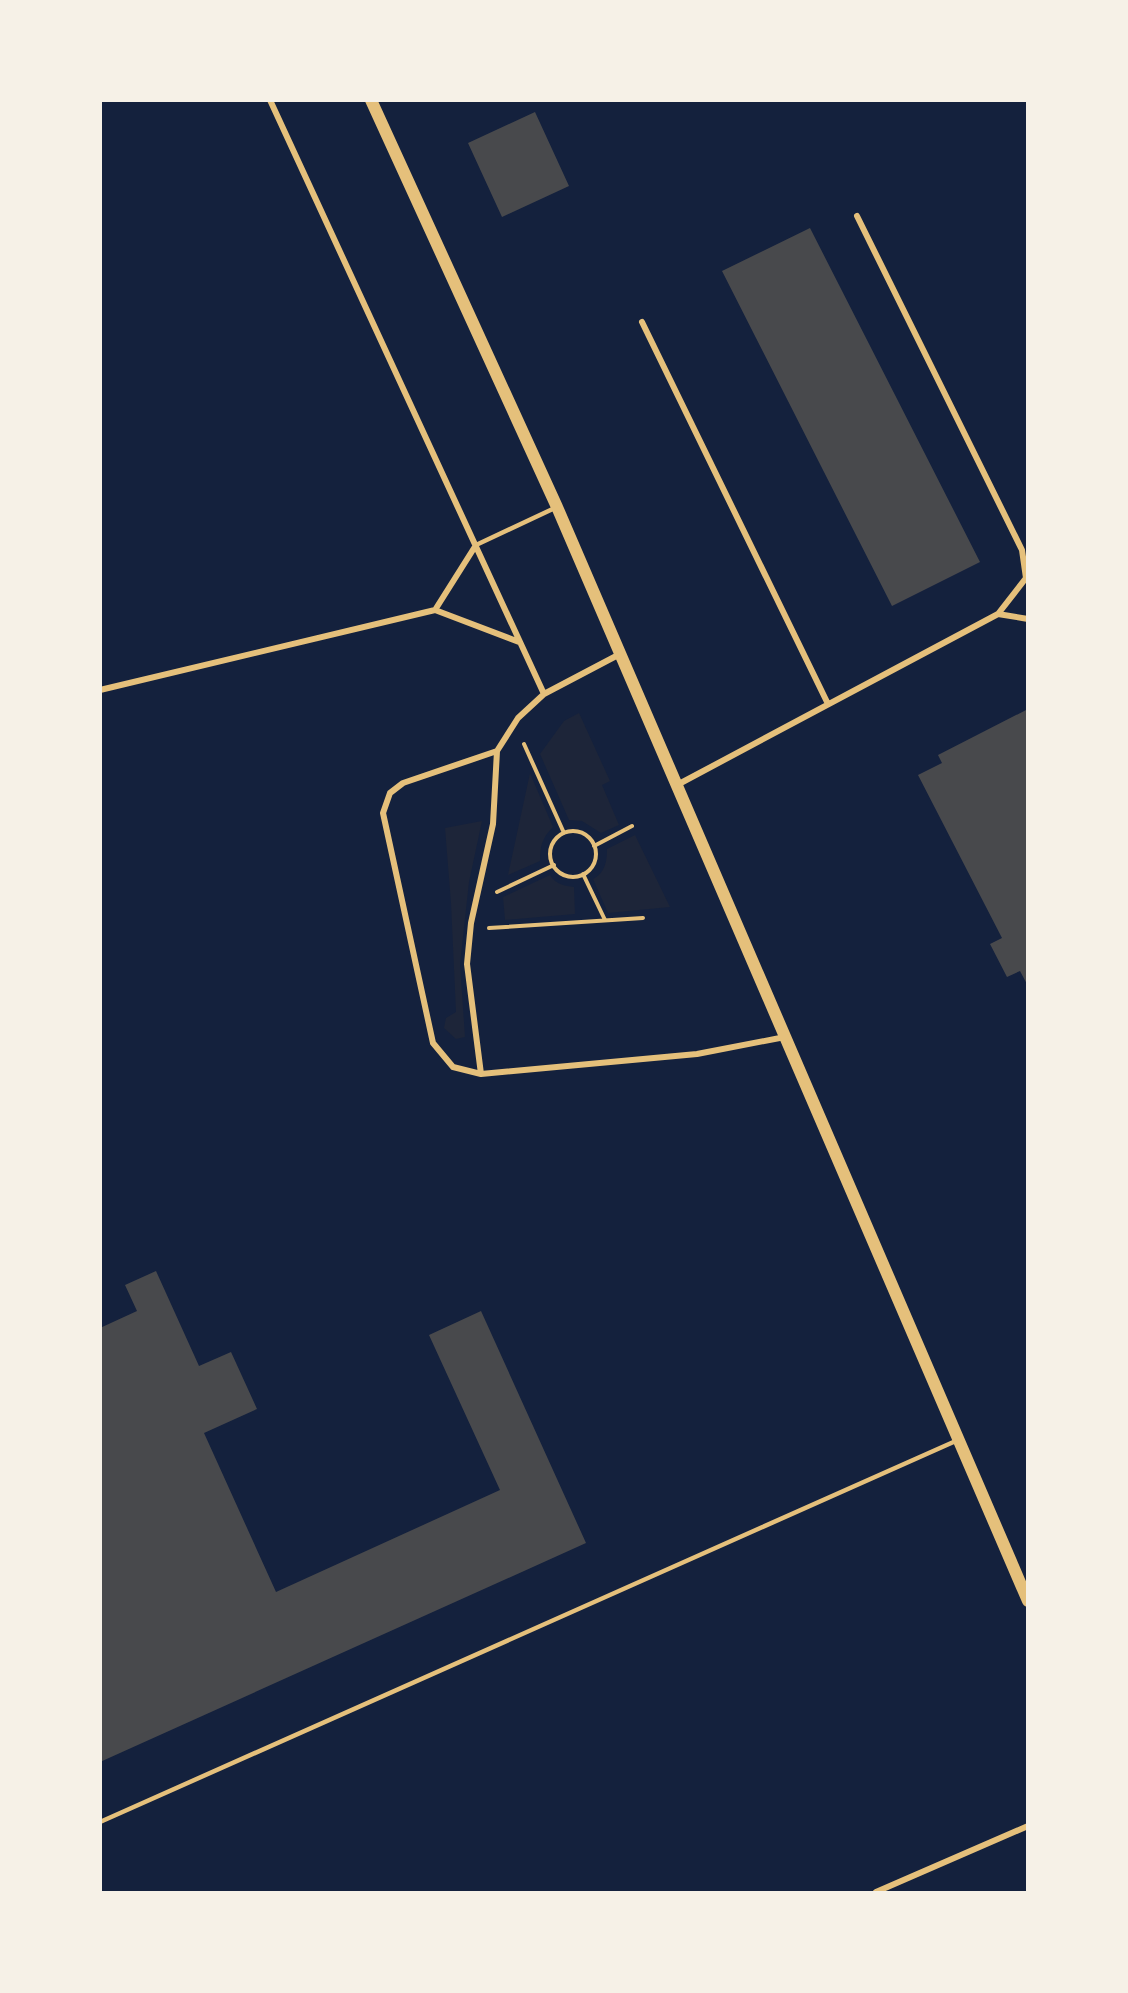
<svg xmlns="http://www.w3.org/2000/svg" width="1128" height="1993" viewBox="0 0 1128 1993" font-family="Cabin,sans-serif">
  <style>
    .green { fill: #1d2539 }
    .building { fill: #48494c }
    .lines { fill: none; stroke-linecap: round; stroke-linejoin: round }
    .path { stroke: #e5c07b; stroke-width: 4 }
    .service { stroke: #e5c07b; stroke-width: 4.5 }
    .minor { stroke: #e5c07b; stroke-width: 6 }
    .secondary { stroke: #e5c07b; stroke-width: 12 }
  </style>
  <rect width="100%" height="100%" fill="#14213d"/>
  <path class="green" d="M579 713 610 781 602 785 619 825 601 833 582 821 569 820 540 754 564 721Z
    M530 773 553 827C542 838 540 846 540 861L508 875Z
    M482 821 469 882 460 964 465 1037 456 1039 444 1028 446 1018 456 1012 451 903 445 828Z
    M635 835 670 907 608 913 593 879C605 873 607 861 607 849Z
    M550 875C555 884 565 886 574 887L575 914 505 920 503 897Z"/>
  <path class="building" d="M535 112 569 186 502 217 468 143Z
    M810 228 980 562 892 606 722 271Z
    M1028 709V986L1020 971 1007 977 990 944 1002 938 918 775 942 763 938 755Z
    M156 1271 199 1366 231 1352 257 1409 204 1433 276 1592 500 1490 429 1335 481 1311 586 1543 100 1762V1328L137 1311 125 1285Z"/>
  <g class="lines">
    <path class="path" d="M524 744 564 833
      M550 854a23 23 0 1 1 46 0a23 23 0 1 1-46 0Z
      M594 846 632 826
      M583 874 605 920
      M497 892 554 865
      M489 928 643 918"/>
    <path class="service" d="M476 545 557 507
      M100 1822 958 1440"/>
    <path class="minor" d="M270 100 544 694
      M857 216 1022 550 1026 578 998 614
      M642 322 828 704
      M435 610 476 545
      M100 690 435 610 519 642
      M497 751 403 783 390 793 383 813 433 1043 453 1067 481 1074 697 1054 785 1037
      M677 785 998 614 1028 619
      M481 1074 467 964 471 923 493 824 497 751 518 718 544 694 620 654
      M876 1892 1028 1826"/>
    <path class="secondary" d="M371 100 557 507 1028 1601"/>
  </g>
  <rect width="1128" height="1993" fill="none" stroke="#f6f1e7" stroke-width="204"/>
</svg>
